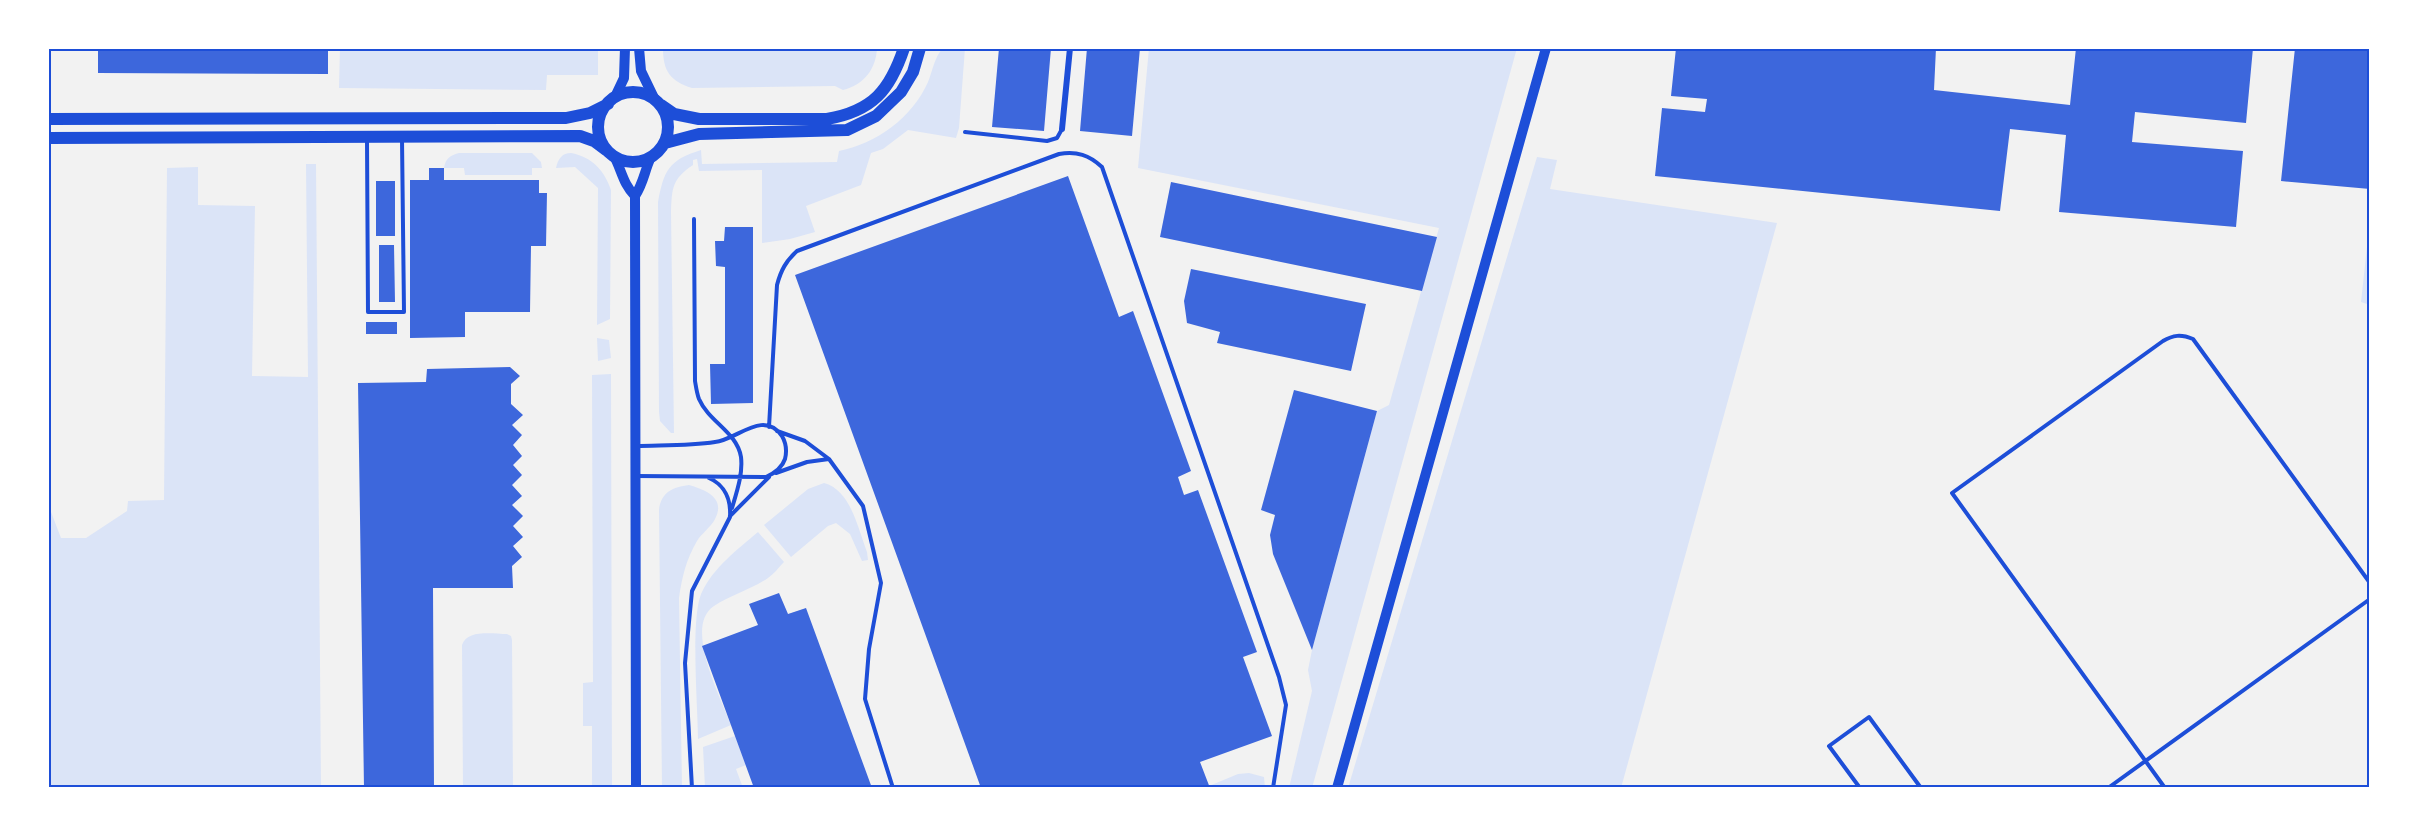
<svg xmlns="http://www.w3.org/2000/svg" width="2418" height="836" viewBox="0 0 2418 836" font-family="Ubuntu,sans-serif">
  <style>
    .green { fill: #dbe4f7 }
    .building { fill: #3d67dc }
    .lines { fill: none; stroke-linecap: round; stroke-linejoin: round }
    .service { stroke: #1d4ed8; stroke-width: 4 }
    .minor { stroke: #1d4ed8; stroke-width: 6 }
    .tertiary { stroke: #1d4ed8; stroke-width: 10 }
    .primary { stroke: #1d4ed8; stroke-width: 12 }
    .neatline { fill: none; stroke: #1d4ed8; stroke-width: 2 }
  </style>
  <rect width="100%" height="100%" fill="#f2f2f2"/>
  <path class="green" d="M340 48H598V75H547L546 90 339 88Z
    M663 48H877C876 69 864 85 843 90L835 86 692 88C670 81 663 71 663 48Z
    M943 48H965L959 128 956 138 908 130 883 149 871 153 861 185 806 206 815 232 790 239 762 243V170L699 171 697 159 693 160V165C672 179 672 188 671 212L674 433H671L660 421 659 412 658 202C664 170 669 160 701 150L702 164 837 162 839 151C877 143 912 118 928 82 933 70 934 58 943 48Z
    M1149 48H1517L1312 788H1289L1312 691 1308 670 1312 650 1377 411 1389 405 1439 228 1138 168Z
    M459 153H532L541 162 542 168H532V175H465L464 168H444C446 158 449 156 459 153Z
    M571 153C592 157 604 170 611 190L610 319 597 325 598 188 575 167 556 168C558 159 562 153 571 153Z
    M1537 157 1557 160 1550 189 1777 223 1621 788H1348Z
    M306 164H316L321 788H48V504L61 538H86L127 511 128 501 164 500 167 168 198 167V205L255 206 252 376 308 377Z
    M2370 219V305L2361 302Z
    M597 338 609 340 611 358 598 361Z
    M611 374 612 788H592V726H583V683L593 682 592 375Z
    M824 483C851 490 858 529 867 552L868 560 862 561 850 534 836 523 828 526 791 557 764 525 808 489Z
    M689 485C706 490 726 498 715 519 711 527 702 533 697 541 686 560 682 577 679 598L682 788H662L659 510C661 492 673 487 689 485Z
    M758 532 784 562C779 567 774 574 768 578 752 589 731 595 714 606 683 626 721 698 731 725L698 739C698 708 690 616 702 592 714 567 737 550 758 532Z
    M507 634 511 636 512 640 513 788H463L462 645C467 629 493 634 507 634Z
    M735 736 746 765 736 769 743 788H705L703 747Z
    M1249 773 1264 777 1265 788H1210L1209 786 1238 774Z"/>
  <path class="building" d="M98 48H328V74L98 73Z
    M999 48H1051L1044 131 992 127Z
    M1087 48H1140L1132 136 1080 131Z
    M1676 48H1936L1934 90 2070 105 2076 48H2253L2246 123 2135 112 2132 142 2243 151 2236 227 2059 212 2066 135 2010 129 2000 211 1655 176 1662 108 1705 112 1707 99 1671 96Z
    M2295 48 2370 49V189L2281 181Z
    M429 168H444V180H539V193H547L546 246H531L530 312H465V337L410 338V180H429Z
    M1068 176 1119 317 1133 311 1191 471 1178 477 1184 495 1198 490 1257 652 1243 657 1272 736 1200 762 1210 788H981L795 275Z
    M376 181H395V236H376Z
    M1171 182 1437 237 1422 291 1160 237Z
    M725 227H753V403L711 404 710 364H725V267L716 266 715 241H724Z
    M379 245H394L395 302H379Z
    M1191 269 1366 304 1351 371 1217 343 1220 332 1187 323 1184 301Z
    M366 322H397V334H366Z
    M510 367 520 376 511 384V404L523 415 512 425 522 435 513 445 522 456 513 465 522 475 512 485 522 496 512 505 523 516 513 526 523 537 513 546 522 557 512 566 513 588H433L434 788H364L358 383 426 382 427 369Z
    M1294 390 1377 411 1312 650 1273 554 1270 535 1275 515 1261 510Z
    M779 593 788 614 806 608 872 788H754L702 646 758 625 749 604Z"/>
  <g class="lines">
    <path class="service" d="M965 132 1047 141 1057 138 1062 129
      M367 140 368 312H404L402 139
      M694 219 695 381C696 387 697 394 699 399 709 422 737 432 741 457 743 474 737 491 732 508
      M769 427 777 285C781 270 786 261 797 251L1059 154C1077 151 1089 155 1102 167L1279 677 1286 705 1273 788
      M777 431 805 441 829 459 863 506 881 583 869 649 865 699 893 788
      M776 473 807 462 829 459
      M636 476 766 477C775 473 782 468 785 459 787 451 786 443 782 436 763 409 737 440 715 442 690 446 663 445 636 446
      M730 516 769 477
      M692 788 685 663 692 591 730 517C731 500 725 485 709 478
      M1860 788 1829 746 1869 717 1921 788
      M2108 788 2370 599
      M2165 788 1952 493 2163 341C2173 335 2181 334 2193 339L2370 583"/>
    <path class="minor" d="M1062 129 1070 48"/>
    <path class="tertiary" d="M639 48 641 71 654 98
      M615 97 624 78 625 48
      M614 156C622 171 623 184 635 196
      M636 788 635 196C644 182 644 172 651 157
      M1337 788 1546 48"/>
    <path class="primary" d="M598 127a35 35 0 1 1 70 0a35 35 0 1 1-70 0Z
      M661 105 674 114 699 119H827C873 111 890 90 904 48
      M48 119 566 118 590 113 608 104
      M48 138 580 136 594 141 606 150
      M665 143 699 134 847 130 876 116 901 92 913 72 920 48"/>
  </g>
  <rect width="2418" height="836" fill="none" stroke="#ffffff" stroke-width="99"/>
  <rect x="50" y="50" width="2318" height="736" class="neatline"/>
</svg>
